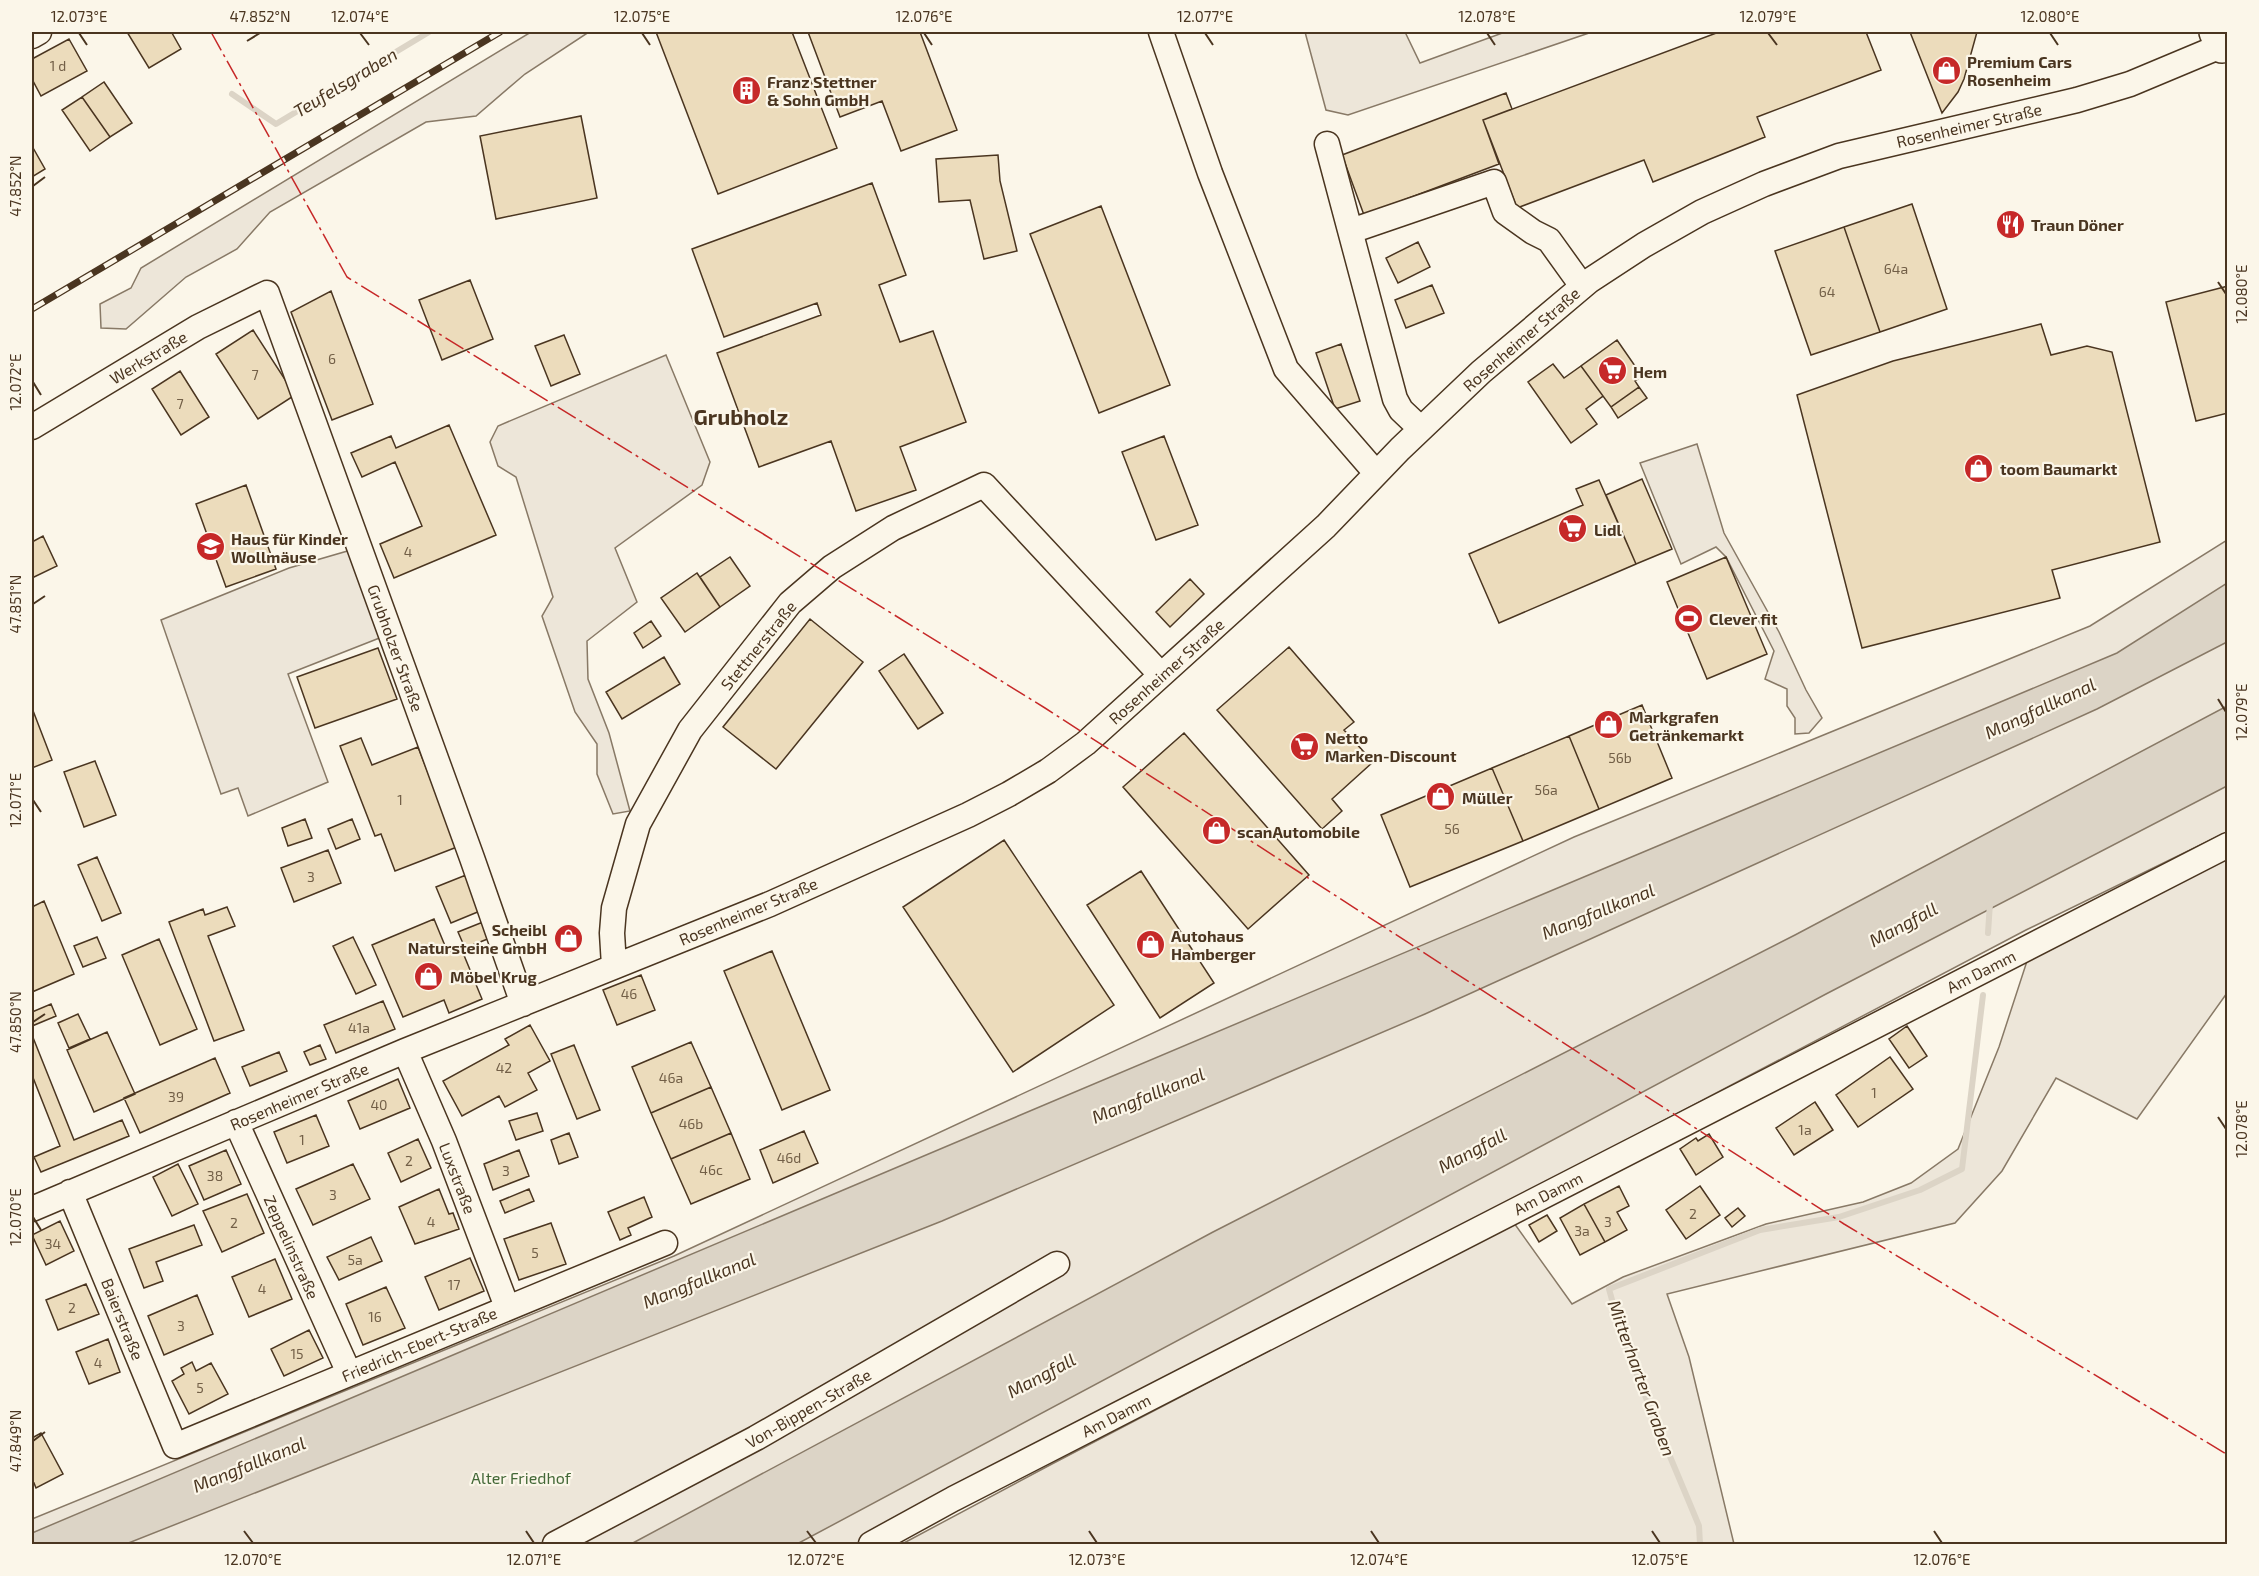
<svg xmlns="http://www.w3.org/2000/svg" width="2259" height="1576" viewBox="0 0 2259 1576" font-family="'Exo 2',sans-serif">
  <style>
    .green { fill: #ede6d9; stroke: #887966; stroke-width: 1.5 }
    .water { fill: #dcd4c6; stroke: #887966; stroke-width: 1.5 }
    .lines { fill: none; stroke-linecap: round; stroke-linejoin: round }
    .stream { stroke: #dcd4c6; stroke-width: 6 }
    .building { fill: #ecdcbc; stroke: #4a3520; stroke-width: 1.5 }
    .minor-casing { stroke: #4a3520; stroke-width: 27 }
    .highway-casing { stroke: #4a3520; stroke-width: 36 }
    .minor { stroke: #fbf6e9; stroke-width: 24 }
    .highway { stroke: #fbf6e9; stroke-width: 33 }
    .rail-casing { stroke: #4a3520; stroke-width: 7 }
    .rail { stroke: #fbf6e9; stroke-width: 4.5; stroke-dasharray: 14; stroke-linecap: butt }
    .power { stroke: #c62828; stroke-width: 1.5; stroke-dasharray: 21 4.5 3 4.5; stroke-linecap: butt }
    .ticks { fill: none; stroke: #4a3520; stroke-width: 2 }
    .labels { text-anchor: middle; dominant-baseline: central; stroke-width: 4.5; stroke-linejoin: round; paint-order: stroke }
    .number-label { font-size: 14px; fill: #725f47 }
    .poi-label { font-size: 16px; font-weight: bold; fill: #4a3520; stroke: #fbf6e9; text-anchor: start }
    .street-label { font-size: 16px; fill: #4a3520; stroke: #fbf6e9 }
    .park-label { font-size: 16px; fill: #436837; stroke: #fbf6e9 }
    .water-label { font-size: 18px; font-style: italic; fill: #4a3520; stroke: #fbf6e9 }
    .district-label { font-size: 22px; font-weight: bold; fill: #4a3520; stroke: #fbf6e9 }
    .neatline { fill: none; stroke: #4a3520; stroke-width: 2 }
    .ticks-label { font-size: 15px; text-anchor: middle; fill: #4a3520 }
  </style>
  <rect width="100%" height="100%" fill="#fbf6e9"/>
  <path class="green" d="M531 32H589L525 74 476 116 426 122 270 212 237 249 186 277 126 329 101 328 100 304 131 288 141 268Z
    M1305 32H1405L1420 63 1505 32H1592L1348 115 1326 110Z
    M666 355 710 462 702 485 615 548 637 602 587 641 588 679 609 733 630 811 613 814 597 774V744L575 712 542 616 553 597 516 477 498 466 490 442 498 426Z
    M1697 444 1724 533 1779 632 1806 690 1822 718 1809 733 1795 734V718L1787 706V689L1765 679 1774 651 1726 557 1716 547 1681 564 1640 463Z
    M2227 540V832L2026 930 859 1544H32V1519L674 1256 1574 837 2090 626Z
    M351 550 382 637 288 674 328 782 248 816 238 788 221 794 161 620 289 568Z
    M2227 852V993L2137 1119 2056 1078 2002 1171 1955 1223 1667 1294 1689 1357 1734 1544H902L1050 1465 1514 1223 1572 1304 1623 1277 1766 1224 1863 1202 1911 1183 1958 1149 1999 1047 2028 958Z"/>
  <path class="water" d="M2227 583V642L2097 709 1425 1014 942 1221 126 1544H32V1533C727 1240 1421 944 2117 653Z
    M2227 706V786L1826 994 797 1544H631L1213 1232 1795 935Z"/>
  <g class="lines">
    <path class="stream" d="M232 94 276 124 429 32
      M1988 933 1990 903
      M1700 1544 1699 1526C1668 1450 1630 1368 1609 1289L1760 1230 1839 1217 1920 1190 1962 1169 1983 995"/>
  </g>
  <path class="building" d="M127 32H175L172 33 181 49 149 68Z
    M656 32H792L837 148 718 194Z
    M808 32H920L957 130 901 151 882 101 840 117Z
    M1719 32H1866L1881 70 1757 117 1765 137 1653 182 1644 160 1517 208 1483 120Z
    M1910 32H1977L1964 79 1958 92 1942 113Z
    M69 39 87 71 41 96 32 79V59Z
    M104 82 132 123 110 137 82 97Z
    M1506 93 1512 109 1483 120 1499 164 1364 215 1342 155Z
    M82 97 110 137 90 151 62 110Z
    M581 116 597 198 496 219 480 136Z
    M32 146 45 169 32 177Z
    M998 155 1000 181 1017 251 984 259 970 200 939 202 936 159Z
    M872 183 906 275 879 285 900 342 933 331 966 422 900 447 916 490 856 511 831 441 759 467 717 353 821 315 817 303 724 337 692 249Z
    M1912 204 1947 309 1880 332 1844 227Z
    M1101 206 1170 385 1099 413 1030 234Z
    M1844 227 1880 332 1811 355 1775 251Z
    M1418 242 1430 267 1398 283 1386 258Z
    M470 280 493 339 442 360 419 300Z
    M1432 285 1444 313 1406 328 1395 300Z
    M2228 286V413L2196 421 2166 302Z
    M331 291 373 404 332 420 291 312Z
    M2041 324 2051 355 2087 346 2112 352 2160 542 2052 570 2060 598 1862 648 1797 395 1893 361Z
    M253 330 295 395 258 419 216 354Z
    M564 335 580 374 551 386 535 346Z
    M1617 340 1642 376 1635 381 1639 387 1611 407 1581 366Z
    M1341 344 1360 401 1335 409 1316 353Z
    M1553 364 1564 378 1581 366 1603 396 1586 409 1597 424 1571 443 1528 382Z
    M180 371 209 417 181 435 152 389Z
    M1639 387 1647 398 1618 418 1611 407Z
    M449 425 496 535 394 578 380 544 422 526 395 462 362 477 351 453 391 436 396 448Z
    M1164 436 1198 525 1156 540 1122 452Z
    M1642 479 1672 549 1636 564 1606 495Z
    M1599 480 1636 564 1499 623 1469 554 1583 505 1576 489Z
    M246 485 276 569 226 587 196 504Z
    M43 536 57 566 32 578V542Z
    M730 557 750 586 720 607 700 577Z
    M1726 557 1767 654 1707 679 1667 582Z
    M697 573 720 607 685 632 661 598Z
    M1190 579 1204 594 1170 627 1156 612Z
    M810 619 863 662 776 769 723 727Z
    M651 621 661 636 643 648 634 633Z
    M1289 647 1354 722 1344 730 1373 762 1332 799 1342 811 1322 829 1217 710Z
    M378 648 397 699 315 728 297 677Z
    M904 654 943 713 918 729 879 671Z
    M664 657 680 684 622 719 606 692Z
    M1642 705 1672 778 1599 809 1569 736Z
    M32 708 52 760 32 768Z
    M1184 733 1309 875 1248 929 1123 787Z
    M1569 736 1599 809 1523 841 1492 768Z
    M361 738 372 765 418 747 457 847 395 871 381 834 375 836 340 746Z
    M95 761 116 815 84 827 64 772Z
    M1492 768 1523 841 1410 887 1381 815Z
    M305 819 312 838 288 846 282 828Z
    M352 819 360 839 336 849 328 829Z
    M1004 840 1114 1005 1013 1072 903 907Z
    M328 850 341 883 294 902 281 868Z
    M97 857 121 913 102 921 78 865Z
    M1141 871 1214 983 1160 1018 1087 905Z
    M466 875 480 911 451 923 436 887Z
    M44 901 74 974 32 992V907Z
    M227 907 235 926 208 936 244 1030 214 1041 169 922 203 909 205 915Z
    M434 919 448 953 461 948 482 999 449 1013 444 1000 403 1017 372 945Z
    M483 922 490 938 465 948 458 932Z
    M97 937 106 958 83 967 74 946Z
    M353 937 376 985 356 994 333 946Z
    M159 939 197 1029 160 1045 122 955Z
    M772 951 830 1090 782 1110 724 971Z
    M641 975 655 1010 617 1025 603 990Z
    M383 1001 395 1029 336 1053 324 1025Z
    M51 1004 56 1016 32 1026V1012Z
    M78 1014 90 1039 69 1048 58 1023Z
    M530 1025 550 1061 528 1073 537 1090 505 1107 499 1096 462 1116 443 1081 509 1045 505 1039Z
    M1907 1026 1927 1056 1909 1068 1889 1039Z
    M107 1032 135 1094 94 1112 67 1050Z
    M32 1035 74 1140 122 1120 129 1136 41 1172 34 1157 60 1146 32 1075Z
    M691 1042 711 1087 651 1113 632 1067Z
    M320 1045 326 1059 310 1065 304 1052Z
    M574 1045 600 1110 577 1119 551 1054Z
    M279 1052 287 1071 250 1086 242 1067Z
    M1890 1057 1913 1089 1858 1127 1836 1095Z
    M215 1058 230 1093 140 1133 124 1098Z
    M398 1079 410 1108 360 1129 348 1101Z
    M711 1087 731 1133 671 1159 651 1113Z
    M1815 1102 1833 1130 1794 1155 1776 1128Z
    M537 1113 543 1131 516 1140 509 1121Z
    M316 1115 329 1146 287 1163 274 1132Z
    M804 1131 818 1163 773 1183 760 1150Z
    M569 1133 578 1157 559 1164 551 1140Z
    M731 1133 750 1179 691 1204 671 1159Z
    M1709 1134 1723 1157 1696 1175 1680 1149 1696 1138 1698 1141Z
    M418 1139 431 1168 401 1182 388 1153Z
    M226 1150 241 1184 204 1200 189 1166Z
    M519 1150 529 1176 493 1190 484 1164Z
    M178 1164 198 1204 172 1216 153 1177Z
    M353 1164 370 1199 313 1225 296 1189Z
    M1619 1186 1629 1206 1617 1212 1627 1230 1605 1242 1584 1204Z
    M1700 1186 1720 1215 1686 1239 1666 1210Z
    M439 1189 449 1214 453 1213 459 1229 415 1244 399 1207Z
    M529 1189 534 1201 505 1213 500 1201Z
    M247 1194 264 1233 222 1252 203 1211Z
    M644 1197 652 1217 628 1228 631 1235 620 1240 608 1212Z
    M1584 1204 1605 1242 1580 1255 1560 1218Z
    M1738 1208 1745 1216 1732 1227 1725 1218Z
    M1547 1215 1557 1231 1539 1242 1529 1225Z
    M60 1221 74 1251 46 1265 32 1235Z
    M551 1223 566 1264 519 1280 504 1239Z
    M194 1225 202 1245 156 1262 163 1281 144 1288 129 1249Z
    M371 1237 382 1261 339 1280 327 1257Z
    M470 1258 484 1291 439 1310 425 1277Z
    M275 1259 292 1299 249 1317 232 1277Z
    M86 1284 99 1314 58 1330 46 1300Z
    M386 1287 405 1328 363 1345 346 1304Z
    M197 1295 213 1334 164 1355 148 1316Z
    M309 1330 323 1358 284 1376 271 1349Z
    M108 1339 120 1372 89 1384 76 1352Z
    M192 1362 196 1371 211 1363 228 1394 189 1414 172 1381 184 1374 181 1368Z
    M41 1433 63 1474 36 1488 34 1483 32 1484V1438Z"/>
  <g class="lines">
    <defs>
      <path id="minor" d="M1161 32 1210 173 1286 369 1376 473
        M32 36 39 32
        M1327 144 1395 399 1401 410 1421 429
        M1351 231 1494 182 1505 212 1533 232 1549 240 1582 286
        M32 427 198 327 267 293 472 858 523 1004
        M614 966 612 933 614 908 638 824 690 730 790 603 832 567 893 528 984 485 1161 675
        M405 1051 444 1141 507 1307
        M236 1122 349 1373
        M70 1192 175 1446 665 1243
        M32 1209 405 1051 770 904 968 815 1009 794 1048 771 1086 743 1326 526 1400 449 1481 372 1589 281 1644 245 1702 212 1764 184 1839 156 2077 100 2130 84 2228 43
        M555 1544 756 1438 1057 1264
        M871 1544 953 1499 2228 845"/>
      <path id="highway" d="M2216 32 2222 46"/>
    </defs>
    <use href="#minor" class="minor-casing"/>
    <use href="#highway" class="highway-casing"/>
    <use href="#minor" class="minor"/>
    <use href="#highway" class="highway"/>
    <defs>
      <path id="rail" d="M32 309 500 32"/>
    </defs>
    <use href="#rail" class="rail-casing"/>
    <use href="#rail" class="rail"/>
    <path class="power" d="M211 32 347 277 1045 708 1844 1224 2228 1455"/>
  </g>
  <path class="ticks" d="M79 33 87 45M360 33 369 45M642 33 650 45M924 33 932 45M1205 33 1213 45M1487 33 1495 45M1768 33 1777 45M2050 33 2058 45M247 41 260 33M33 186 45 177M2218 282 2226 294M33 382 41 395M33 604 45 596M2218 699 2226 712M33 800 41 812M33 1022 45 1014M2218 1117 2226 1129M33 1217 41 1230M33 1441 45 1432M244 1531 253 1543M526 1531 534 1543M807 1531 816 1543M1089 1531 1097 1543M1371 1531 1379 1543M1652 1531 1660 1543M1934 1531 1942 1543"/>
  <defs>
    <symbol id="shop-disc" viewBox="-11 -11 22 22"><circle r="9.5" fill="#c62828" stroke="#fbf6e9"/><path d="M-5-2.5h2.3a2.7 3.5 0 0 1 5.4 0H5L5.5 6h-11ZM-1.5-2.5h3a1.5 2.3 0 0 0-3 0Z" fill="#fff"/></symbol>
    <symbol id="building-disc" viewBox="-11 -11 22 22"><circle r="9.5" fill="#c62828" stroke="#fbf6e9"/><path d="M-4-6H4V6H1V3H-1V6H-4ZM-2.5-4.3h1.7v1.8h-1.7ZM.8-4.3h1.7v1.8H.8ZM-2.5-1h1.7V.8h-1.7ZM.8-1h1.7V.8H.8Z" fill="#fff"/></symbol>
    <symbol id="restaurant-disc" viewBox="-11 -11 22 22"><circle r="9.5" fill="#c62828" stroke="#fbf6e9"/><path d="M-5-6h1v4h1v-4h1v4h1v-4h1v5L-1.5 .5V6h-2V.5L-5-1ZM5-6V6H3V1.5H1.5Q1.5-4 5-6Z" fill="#fff"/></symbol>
    <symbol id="supermarket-disc" viewBox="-11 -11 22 22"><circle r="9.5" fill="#c62828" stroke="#fbf6e9"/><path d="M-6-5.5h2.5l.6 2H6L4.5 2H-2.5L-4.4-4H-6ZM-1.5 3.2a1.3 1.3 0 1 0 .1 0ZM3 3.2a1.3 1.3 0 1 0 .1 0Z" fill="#fff"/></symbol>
    <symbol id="school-disc" viewBox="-11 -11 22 22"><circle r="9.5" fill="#c62828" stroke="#fbf6e9"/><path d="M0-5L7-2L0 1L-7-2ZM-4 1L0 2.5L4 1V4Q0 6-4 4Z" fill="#fff"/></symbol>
    <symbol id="stadium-disc" viewBox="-11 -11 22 22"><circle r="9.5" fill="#c62828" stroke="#fbf6e9"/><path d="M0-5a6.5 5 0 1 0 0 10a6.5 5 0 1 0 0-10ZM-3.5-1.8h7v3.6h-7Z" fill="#fff"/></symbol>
  </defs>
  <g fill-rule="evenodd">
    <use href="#shop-disc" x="1930" y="54" width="33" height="33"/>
    <use href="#building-disc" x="730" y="74" width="33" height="33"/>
    <use href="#restaurant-disc" x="1994" y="208" width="33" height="33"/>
    <use href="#supermarket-disc" x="1596" y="354" width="33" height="33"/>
    <use href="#shop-disc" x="1962" y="452" width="33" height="33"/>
    <use href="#supermarket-disc" x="1556" y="512" width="33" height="33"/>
    <use href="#school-disc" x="194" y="530" width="33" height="33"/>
    <use href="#stadium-disc" x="1672" y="602" width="33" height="33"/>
    <use href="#shop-disc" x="1592" y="708" width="33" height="33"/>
    <use href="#supermarket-disc" x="1288" y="730" width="33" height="33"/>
    <use href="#shop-disc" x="1424" y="780" width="33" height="33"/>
    <use href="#shop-disc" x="1200" y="814" width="33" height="33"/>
    <use href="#shop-disc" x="552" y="922" width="33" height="33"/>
    <use href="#shop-disc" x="1134" y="928" width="33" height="33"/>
    <use href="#shop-disc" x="412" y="960" width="33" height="33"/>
  </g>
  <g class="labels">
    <g class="number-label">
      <text x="58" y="65">1 d</text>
      <text x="1896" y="268">64a</text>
      <text x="1827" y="291">64</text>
      <text x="332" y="358">6</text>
      <text x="255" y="374">7</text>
      <text x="180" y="403">7</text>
      <text x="408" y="551">4</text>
      <text x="1620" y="757">56b</text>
      <text x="1546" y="789">56a</text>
      <text x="400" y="799">1</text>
      <text x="1452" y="828">56</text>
      <text x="311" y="876">3</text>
      <text x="629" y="993">46</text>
      <text x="359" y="1027">41a</text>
      <text x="504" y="1067">42</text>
      <text x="671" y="1077">46a</text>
      <text x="1874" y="1092">1</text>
      <text x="176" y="1096">39</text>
      <text x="379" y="1104">40</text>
      <text x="691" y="1123">46b</text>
      <text x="1805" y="1129">1a</text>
      <text x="302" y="1139">1</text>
      <text x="789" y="1157">46d</text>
      <text x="409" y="1160">2</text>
      <text x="711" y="1169">46c</text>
      <text x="506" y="1170">3</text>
      <text x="215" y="1175">38</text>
      <text x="333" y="1194">3</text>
      <text x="1693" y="1213">2</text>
      <text x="431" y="1221">4</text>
      <text x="1608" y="1221">3</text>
      <text x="234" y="1222">2</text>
      <text x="1582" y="1230">3a</text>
      <text x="53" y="1243">34</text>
      <text x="535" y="1252">5</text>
      <text x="355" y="1259">5a</text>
      <text x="454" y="1284">17</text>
      <text x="262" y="1288">4</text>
      <text x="72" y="1307">2</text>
      <text x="375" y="1316">16</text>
      <text x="181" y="1325">3</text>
      <text x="297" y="1353">15</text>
      <text x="98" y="1362">4</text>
      <text x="200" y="1387">5</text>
    </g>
    <g class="poi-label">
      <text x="1967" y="61">Premium Cars<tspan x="1967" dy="18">Rosenheim</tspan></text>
      <text x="767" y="81">Franz Stettner<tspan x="767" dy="18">&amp; Sohn GmbH</tspan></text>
      <text x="2031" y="224">Traun Döner</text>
      <text x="1633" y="371">Hem</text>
      <text x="2000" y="468">toom Baumarkt</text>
      <text x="1594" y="529">Lidl</text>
      <text x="231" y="538">Haus für Kinder<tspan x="231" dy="18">Wollmäuse</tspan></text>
      <text x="1709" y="618">Clever fit</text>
      <text x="1629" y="716">Markgrafen<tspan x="1629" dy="18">Getränkemarkt</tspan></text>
      <text x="1325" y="737">Netto<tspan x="1325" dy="18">Marken-Discount</tspan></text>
      <text x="1462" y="797">Müller</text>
      <text x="1237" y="831">scanAutomobile</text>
      <text x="547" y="929" text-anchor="end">Scheibl<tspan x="547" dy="18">Natursteine GmbH</tspan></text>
      <text x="1171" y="935">Autohaus<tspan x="1171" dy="18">Hamberger</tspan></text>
      <text x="450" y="976">Möbel Krug</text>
    </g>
    <g class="street-label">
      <text transform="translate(1969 125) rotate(-13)">Rosenheimer Straße</text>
      <text transform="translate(1521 339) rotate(-41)">Rosenheimer Straße</text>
      <text transform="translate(148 357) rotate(-31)">Werkstraße</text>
      <text transform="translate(758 645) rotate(-51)">Stettnerstraße</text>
      <text transform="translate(396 648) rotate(70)">Grubholzer Straße</text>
      <text transform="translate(1166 671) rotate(-42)">Rosenheimer Straße</text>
      <text transform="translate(748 911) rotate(-23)">Rosenheimer Straße</text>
      <text transform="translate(1981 971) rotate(-27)">Am Damm</text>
      <text transform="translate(299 1096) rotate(-23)">Rosenheimer Straße</text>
      <text transform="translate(458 1178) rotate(69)">Luxstraße</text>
      <text transform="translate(1548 1193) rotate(-27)">Am Damm</text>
      <text transform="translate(292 1247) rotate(66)">Zeppelinstraße</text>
      <text transform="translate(123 1319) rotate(68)">Baierstraße</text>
      <text transform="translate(419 1344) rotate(-23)">Friedrich-Ebert-Straße</text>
      <text transform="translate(808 1408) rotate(-30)">Von-Bippen-Straße</text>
      <text transform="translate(1116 1415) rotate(-27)">Am Damm</text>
    </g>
    <g class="park-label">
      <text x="521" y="1477">Alter Friedhof</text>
    </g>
    <g class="water-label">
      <text transform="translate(345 82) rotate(-31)">Teufelsgraben</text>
      <text transform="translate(2040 708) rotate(-25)">Mangfallkanal</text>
      <text transform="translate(1598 911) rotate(-22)">Mangfallkanal</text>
      <text transform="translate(1903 924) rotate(-28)">Mangfall</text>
      <text transform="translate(1148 1095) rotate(-22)">Mangfallkanal</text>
      <text transform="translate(1472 1150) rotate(-28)">Mangfall</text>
      <text transform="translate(699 1280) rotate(-22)">Mangfallkanal</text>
      <text transform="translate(1041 1375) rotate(-28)">Mangfall</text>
      <text transform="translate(1642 1378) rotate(70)">Mitterharter Graben</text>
      <text transform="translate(249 1464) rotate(-22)">Mangfallkanal</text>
    </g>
    <g class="district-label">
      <text x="741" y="416">Grubholz</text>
    </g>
  </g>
  <rect width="2259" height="1576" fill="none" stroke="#fbf6e9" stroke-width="66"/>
  <rect x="33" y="33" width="2193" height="1510" class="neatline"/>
  <g class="ticks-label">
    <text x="79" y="22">12.073°E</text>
    <text x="260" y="22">47.852°N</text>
    <text x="360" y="22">12.074°E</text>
    <text x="642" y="22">12.075°E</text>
    <text x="924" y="22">12.076°E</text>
    <text x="1205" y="22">12.077°E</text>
    <text x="1487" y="22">12.078°E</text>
    <text x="1768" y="22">12.079°E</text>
    <text x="2050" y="22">12.080°E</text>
    <text transform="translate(16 186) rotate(-90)" y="5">47.852°N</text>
    <text transform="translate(2242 294) rotate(-90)" y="5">12.080°E</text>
    <text transform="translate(16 382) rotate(-90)" y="5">12.072°E</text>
    <text transform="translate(16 604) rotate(-90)" y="5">47.851°N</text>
    <text transform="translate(2242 712) rotate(-90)" y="5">12.079°E</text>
    <text transform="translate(16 800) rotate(-90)" y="5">12.071°E</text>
    <text transform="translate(16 1022) rotate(-90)" y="5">47.850°N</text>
    <text transform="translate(2242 1129) rotate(-90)" y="5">12.078°E</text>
    <text transform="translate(16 1217) rotate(-90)" y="5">12.070°E</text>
    <text transform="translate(16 1441) rotate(-90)" y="5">47.849°N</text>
    <text x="253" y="1565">12.070°E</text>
    <text x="534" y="1565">12.071°E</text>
    <text x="816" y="1565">12.072°E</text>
    <text x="1097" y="1565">12.073°E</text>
    <text x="1379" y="1565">12.074°E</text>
    <text x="1660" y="1565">12.075°E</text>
    <text x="1942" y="1565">12.076°E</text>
  </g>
</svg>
